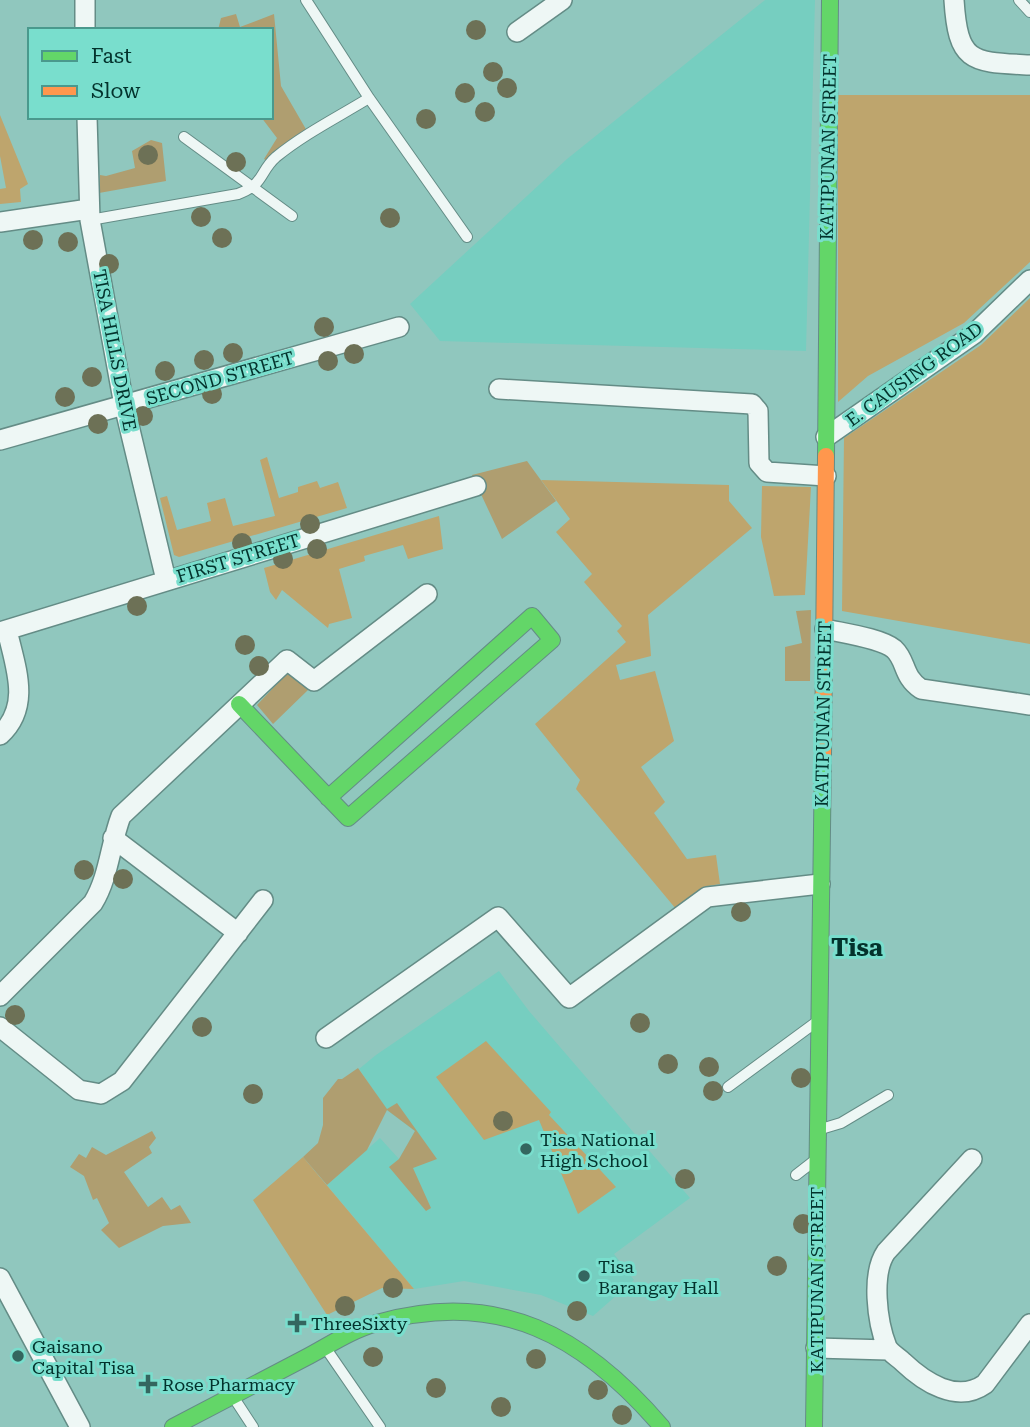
<svg xmlns="http://www.w3.org/2000/svg" width="1030" height="1427" viewBox="0 0 1030 1427" font-family="'Roboto Serif',serif">
  <style>
    .built { fill: #76cec0 }
    .green { fill: #bea56d }
    .forest { fill: #af9e70 }
    .lines { fill: none; stroke-linecap: round; stroke-linejoin: round }
    .lane-casing { stroke: #648c86; stroke-width: 12 }
    .street-casing { stroke: #648c86; stroke-width: 22 }
    .fast-casing { stroke: #648c86; stroke-width: 18 }
    .slow-casing { stroke: #648c86; stroke-width: 18 }
    .lane { stroke: #eef7f5; stroke-width: 10 }
    .street { stroke: #eef7f5; stroke-width: 19 }
    .fast { stroke: #63d668; stroke-width: 16 }
    .slow { stroke: #ff974d; stroke-width: 16 }
    .tree { fill: #6d7156 }
    .poi-dot { fill: #34665f; stroke: #79decd; stroke-width: 2.5 }
    .labels { text-anchor: middle; dominant-baseline: central; stroke-width: 6; stroke-linejoin: round; paint-order: stroke }
    .street-label { font-size: 18px; fill: #03322c; stroke: #79decd }
    .poi-label { font-size: 18px; fill: #03322c; stroke: #79decd; text-anchor: start }
    .district-label { font-size: 24px; font-weight: bold; fill: #03322c; stroke: #79decd }
  </style>
  <rect width="100%" height="100%" fill="#90c7be"/>
  <path class="built" d="M765 0H815L806 351 440 341 410 304 567 159Z
    M499 971 529 1011 690 1198 614 1254 634 1280 593 1316 541 1295 464 1281 414 1289 327 1185 380 1138 399 1159 415 1131 387 1110 359 1069 376 1055Z"/>
  <path class="green" d="M838 95H1030V262L964 323 868 376 838 402Z
    M0 115 28 184 20 189 21 202 0 204V189L6 188 0 156Z
    M1030 298V644L842 611 844 438 981 345Z
    M267 457 279 498 298 492V487L317 481 320 488 338 482 347 508 179 557 174 555 160 498 167 496 177 530 211 521 207 503 225 498 233 526 275 516 260 460Z
    M541 480 729 485V501L752 528 648 615 651 656 616 665 620 680 655 671 674 741 641 767 665 802 654 813 687 859 716 855 720 884 708 886 676 909 576 789 580 780 535 724 626 642 617 631 622 626 584 582 592 574 556 532 570 519Z
    M762 486 811 487 805 595 774 596 761 537Z
    M439 516 443 549 408 559 403 545 364 556 365 561 339 569 352 618 329 624 328 628 282 590 276 600 270 592 264 568Z
    M486 1041 551 1112 549 1115 616 1187 578 1214 539 1120 484 1140 436 1077Z
    M303 1157 414 1289 382 1288 327 1315 253 1200Z"/>
  <path class="forest" d="M236 14 240 27 274 14 281 86 307 131 269 162 264 159 277 138 261 117H271V30H218L221 18Z
    M151 140 162 143 166 181 99 193 100 175 106 176 135 168 132 151Z
    M527 461 556 501 502 539 472 475Z
    M811 610 810 681H785V647L802 643 796 611Z
    M290 670 308 690 273 724 257 705Z
    M358 1068 387 1109 397 1103 437 1159 413 1168 431 1208 426 1211 389 1167 399 1159 415 1131 387 1110 367 1150 327 1185 303 1157 318 1143 323 1125V1098L338 1079H342Z
    M152 1131 156 1138 149 1147 152 1153 124 1172 148 1207 162 1197 171 1210 180 1205 191 1223 163 1226 119 1248 101 1230 109 1223 97 1198 93 1200 84 1176 70 1167 79 1154 86 1158 92 1147 106 1155Z"/>
  <g class="lines">
    <defs>
      <path id="lane" d="M306 0 369 98 467 237
        M1019 0 1030 12
        M184 137 292 216
        M90 220 238 194C265 184 259 172 276 157 304 134 338 117 369 98
        M728 1087 815 1023
        M821 1129 841 1123 888 1095
        M796 1175 814 1161
        M327 1350 380 1427
        M234 1398 253 1427"/>
      <path id="street" d="M85 0V30
        M954 0C958 64 972 62 1030 65
        M517 32 562 0
        M87 117 90 220 124 405 166 580
        M0 222 89 209
        M499 389 752 404 758 411 759 463 767 472 826 476
        M826 437 974 334 1030 280
        M0 440 399 327
        M825 629C842 633 881 638 894 649 907 661 902 676 921 689L1030 705
        M0 632 476 486
        M0 735C32 706 15 666 7 630
        M113 838 238 933
        M0 996 93 903C109 877 110 845 121 816L287 660 314 681 427 594
        M0 1027 79 1090 101 1094 122 1081 263 900
        M326 1038 498 917 569 998 707 897 820 884
        M972 1159 886 1252C871 1274 877 1322 887 1347 890 1353 898 1357 903 1362 924 1382 957 1404 985 1384L1030 1324
        M0 1278 80 1427
        M816 1348 888 1350"/>
      <path id="fast" d="M826 456 830 0
        M239 704 321 790 348 818 552 640 532 616 328 798
        M173 1427C217 1404 261 1381 305 1358 328 1346 351 1330 377 1323 499 1288 584 1336 662 1427
        M814 1427 823 754"/>
      <path id="slow" d="M823 754 826 456"/>
    </defs>
    <use href="#lane" class="lane-casing"/>
    <use href="#street" class="street-casing"/>
    <use href="#fast" class="fast-casing"/>
    <use href="#slow" class="slow-casing"/>
    <use href="#lane" class="lane"/>
    <use href="#street" class="street"/>
    <use href="#fast" class="fast"/>
    <use href="#slow" class="slow"/>
  </g>
  <g class="tree">
    <circle cx="476" cy="30" r="10"/>
    <circle cx="493" cy="72" r="10"/>
    <circle cx="507" cy="88" r="10"/>
    <circle cx="465" cy="93" r="10"/>
    <circle cx="485" cy="112" r="10"/>
    <circle cx="426" cy="119" r="10"/>
    <circle cx="148" cy="155" r="10"/>
    <circle cx="236" cy="162" r="10"/>
    <circle cx="201" cy="217" r="10"/>
    <circle cx="390" cy="218" r="10"/>
    <circle cx="222" cy="238" r="10"/>
    <circle cx="33" cy="240" r="10"/>
    <circle cx="68" cy="242" r="10"/>
    <circle cx="109" cy="264" r="10"/>
    <circle cx="324" cy="327" r="10"/>
    <circle cx="233" cy="353" r="10"/>
    <circle cx="354" cy="354" r="10"/>
    <circle cx="204" cy="360" r="10"/>
    <circle cx="328" cy="361" r="10"/>
    <circle cx="165" cy="371" r="10"/>
    <circle cx="92" cy="377" r="10"/>
    <circle cx="212" cy="394" r="10"/>
    <circle cx="65" cy="397" r="10"/>
    <circle cx="143" cy="416" r="10"/>
    <circle cx="98" cy="424" r="10"/>
    <circle cx="310" cy="524" r="10"/>
    <circle cx="242" cy="543" r="10"/>
    <circle cx="317" cy="549" r="10"/>
    <circle cx="283" cy="559" r="10"/>
    <circle cx="137" cy="606" r="10"/>
    <circle cx="245" cy="645" r="10"/>
    <circle cx="259" cy="666" r="10"/>
    <circle cx="84" cy="870" r="10"/>
    <circle cx="123" cy="879" r="10"/>
    <circle cx="741" cy="912" r="10"/>
    <circle cx="15" cy="1015" r="10"/>
    <circle cx="640" cy="1023" r="10"/>
    <circle cx="202" cy="1027" r="10"/>
    <circle cx="668" cy="1064" r="10"/>
    <circle cx="709" cy="1067" r="10"/>
    <circle cx="801" cy="1078" r="10"/>
    <circle cx="713" cy="1091" r="10"/>
    <circle cx="253" cy="1094" r="10"/>
    <circle cx="503" cy="1121" r="10"/>
    <circle cx="685" cy="1179" r="10"/>
    <circle cx="803" cy="1224" r="10"/>
    <circle cx="777" cy="1266" r="10"/>
    <circle cx="393" cy="1288" r="10"/>
    <circle cx="345" cy="1306" r="10"/>
    <circle cx="577" cy="1311" r="10"/>
    <circle cx="373" cy="1357" r="10"/>
    <circle cx="536" cy="1359" r="10"/>
    <circle cx="436" cy="1388" r="10"/>
    <circle cx="598" cy="1390" r="10"/>
    <circle cx="501" cy="1407" r="10"/>
    <circle cx="622" cy="1415" r="10"/>
  </g>
  <g class="poi-dot">
    <circle cx="526" cy="1149" r="7"/>
    <circle cx="584" cy="1276" r="7"/>
    <path d="M293.5 1312.5h7v7h7v7h-7v7h-7v-7h-7v-7h7z"/>
    <circle cx="18" cy="1356" r="7"/>
    <path d="M144.5 1373.5h7v7h7v7h-7v7h-7v-7h-7v-7h7z"/>
  </g>
  <g class="labels">
    <g class="street-label">
      <text transform="translate(828 147) rotate(-89)">KATIPUNAN STREET</text>
      <text transform="translate(115 350) rotate(79)">TISA HILLS DRIVE</text>
      <text transform="translate(914 374) rotate(-36)">E. CAUSING ROAD</text>
      <text transform="translate(220 378) rotate(-16)">SECOND STREET</text>
      <text transform="translate(238 558) rotate(-17)">FIRST STREET</text>
      <text transform="translate(823 714) rotate(-89)">KATIPUNAN STREET</text>
      <text transform="translate(816 1280) rotate(-90)">KATIPUNAN STREET</text>
    </g>
    <g class="poi-label">
      <text x="540" y="1139">Tisa National<tspan x="540" dy="21">High School</tspan></text>
      <text x="598" y="1266">Tisa<tspan x="598" dy="21">Barangay Hall</tspan></text>
      <text x="311" y="1323">ThreeSixty</text>
      <text x="32" y="1346">Gaisano<tspan x="32" dy="21">Capital Tisa</tspan></text>
      <text x="162" y="1384">Rose Pharmacy</text>
    </g>
    <g class="district-label">
      <text x="857" y="948">Tisa</text>
    </g>
  </g>
  <rect x="28" y="28" width="245" height="91" fill="#79decd" stroke="#4a998d" stroke-width="2"/>
  <rect x="42" y="51" width="35" height="10" fill="#63d668" stroke="#4a998d" stroke-width="2"/>
  <text x="91" y="63" font-size="21" fill="#03322c">Fast</text>
  <rect x="42" y="86" width="35" height="10" fill="#ff974d" stroke="#4a998d" stroke-width="2"/>
  <text x="91" y="98" font-size="21" fill="#03322c">Slow</text>
</svg>
